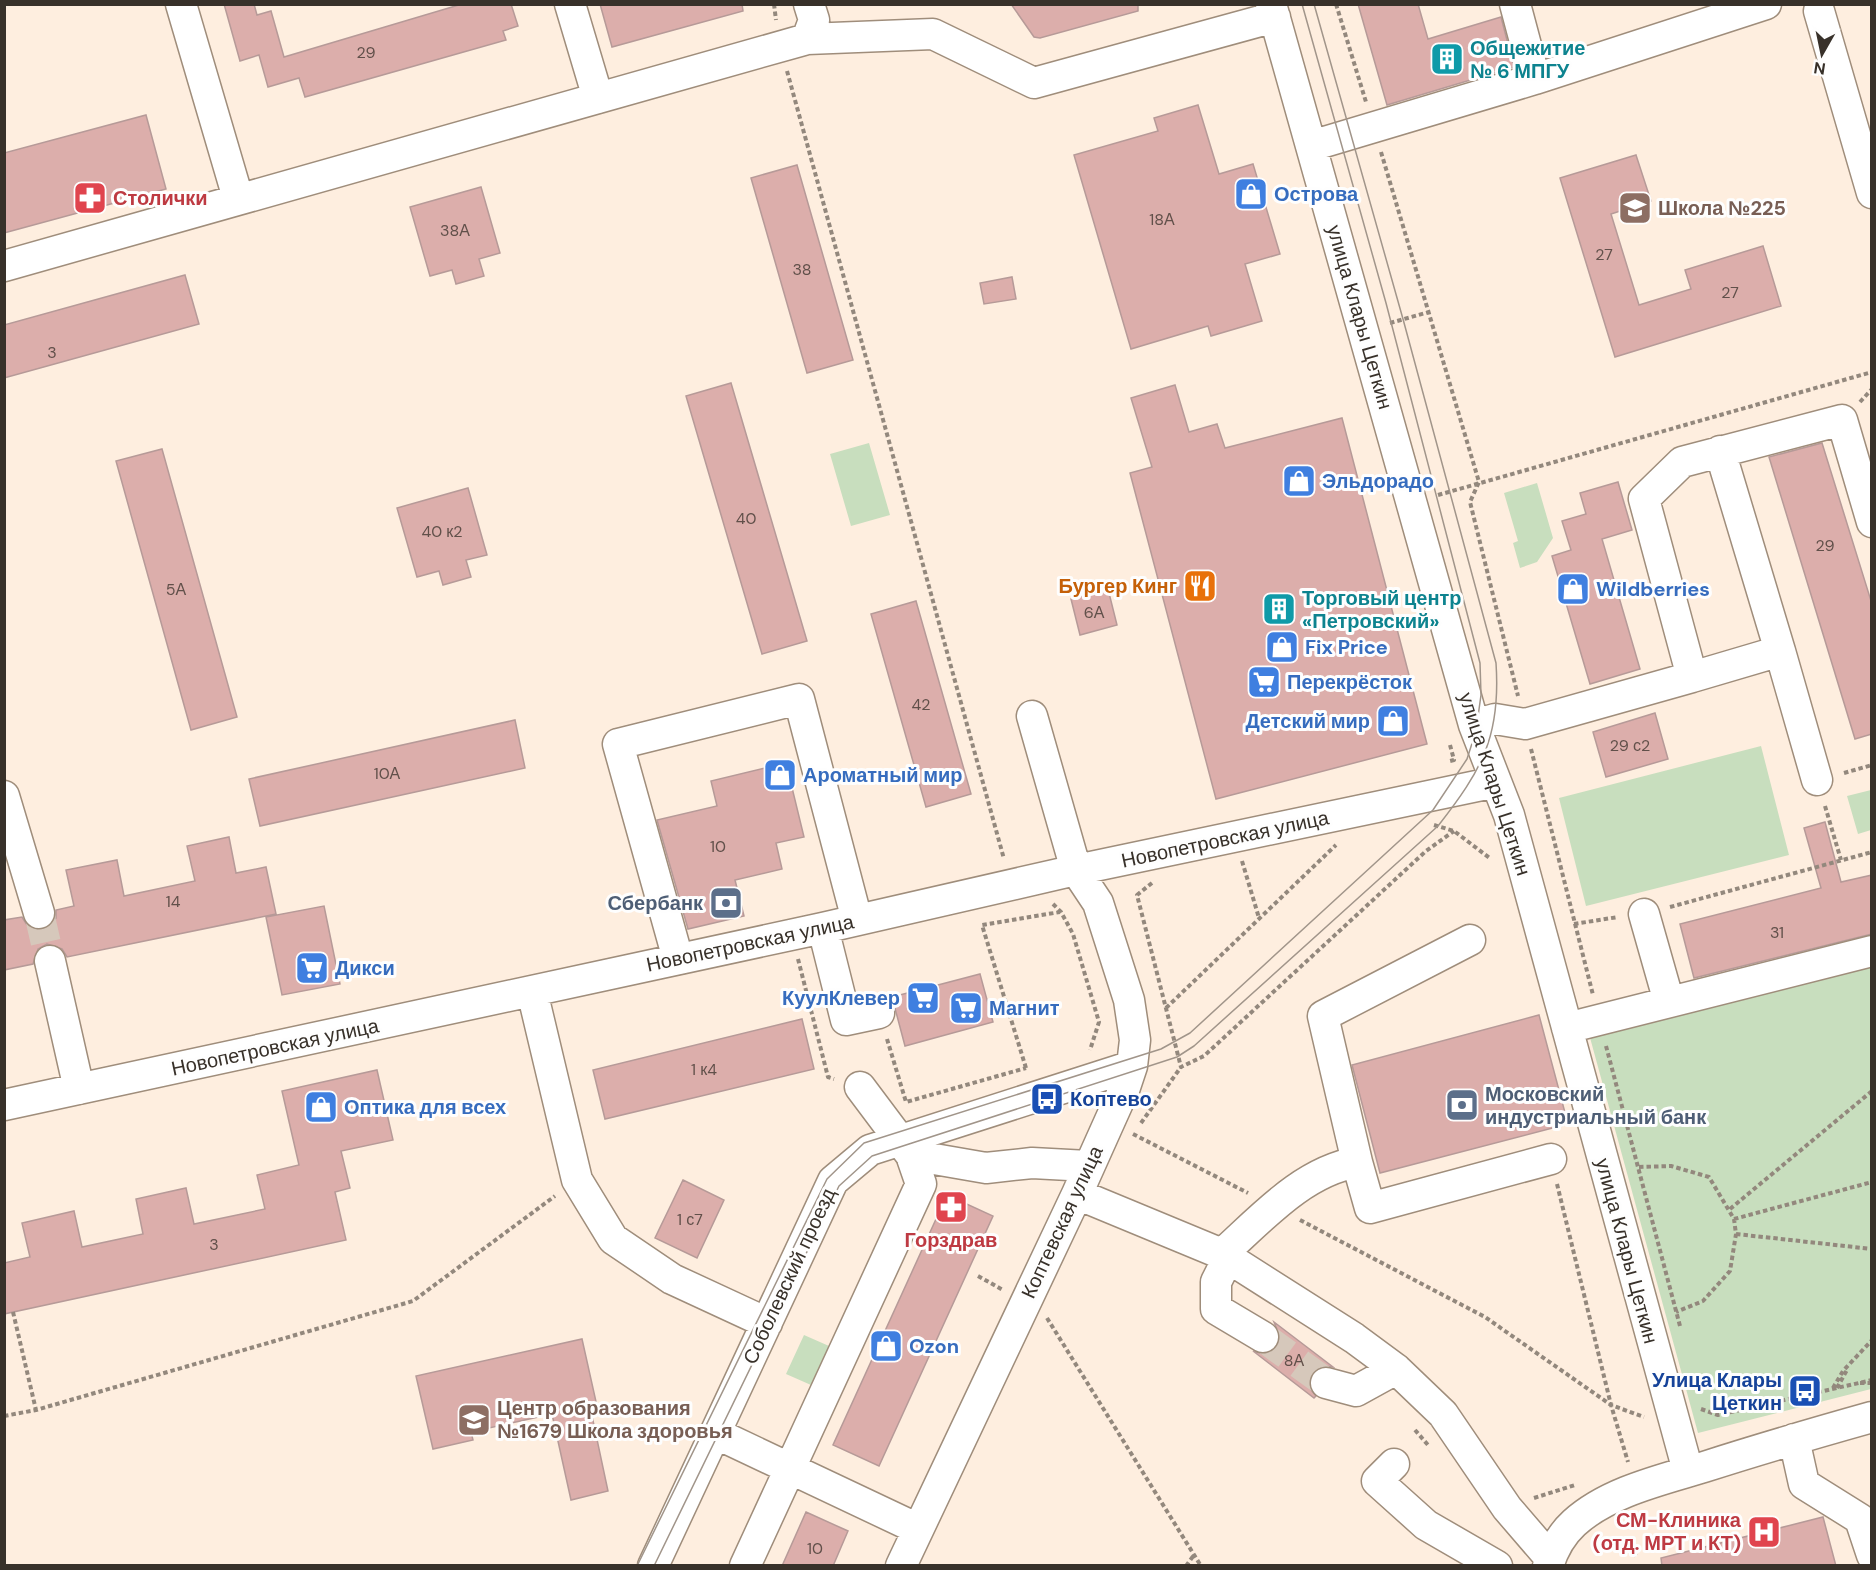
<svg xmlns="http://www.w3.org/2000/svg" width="1876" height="1570" viewBox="0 0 1876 1570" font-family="'DM Sans',sans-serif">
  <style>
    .green { fill: #c8debe }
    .building { fill: #dcaeab; stroke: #b69a98; stroke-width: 1.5 }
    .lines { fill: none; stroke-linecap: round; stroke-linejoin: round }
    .minor-tunnel { stroke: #d6c8bb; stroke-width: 30; stroke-dasharray: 30 15; stroke-linecap: butt }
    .minor-casing { stroke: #9f8d7b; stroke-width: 33 }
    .path { stroke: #93887d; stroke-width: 4; stroke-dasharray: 4.5 3; stroke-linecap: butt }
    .minor { stroke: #fff; stroke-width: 30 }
    .tram { stroke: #a1958a; stroke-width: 1.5 }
    .labels { text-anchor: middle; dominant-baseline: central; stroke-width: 6; stroke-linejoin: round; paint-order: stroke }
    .number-label { font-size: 16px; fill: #61504a }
    .culture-label { font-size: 20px; font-weight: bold; fill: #0d838f; stroke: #fefefe; text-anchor: start }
    .shop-label { font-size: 20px; font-weight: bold; fill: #366cbe; stroke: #fefefe; text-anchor: start }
    .health-label { font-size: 20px; font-weight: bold; fill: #be3a42; stroke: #fefefe; text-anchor: start }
    .education-label { font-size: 20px; font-weight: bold; fill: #785e54; stroke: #fefefe; text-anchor: start }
    .street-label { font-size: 20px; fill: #38312a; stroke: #fefefe }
    .food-label { font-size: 20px; font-weight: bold; fill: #c56008; stroke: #fefefe; text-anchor: end }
    .service-label { font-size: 20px; font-weight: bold; fill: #4e5e75; stroke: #fefefe; text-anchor: end }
    .transit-label { font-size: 20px; font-weight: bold; fill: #164399; stroke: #fefefe; text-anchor: start }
  </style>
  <rect width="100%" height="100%" fill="#feeedf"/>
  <path class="green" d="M869 443 890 515 851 526 830 454Z
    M1537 483 1553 538 1537 562 1520 568 1513 543 1518 541 1504 493Z
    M1761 746 1789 855 1586 906 1559 798Z
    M1871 790V830L1858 834 1847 796Z
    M1871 962V1389L1698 1433 1589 1034Z
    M804 1335 829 1346 811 1385 786 1374Z"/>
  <path class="building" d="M224 4H254L257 15 271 11 284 57 462 4H511L518 26 503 31 506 40 305 97 299 78 268 87 259 55 240 61Z
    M600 4H742L743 11 612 47Z
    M1011 4H1138V11L1040 38 1034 37Z
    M1358 4H1418L1428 39 1501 17 1514 67 1387 105Z
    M1198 105 1219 174 1253 164 1280 254 1245 264 1262 321 1211 336 1208 326 1131 349 1074 155 1158 131 1154 118Z
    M146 115 166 189 4 233V153Z
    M1636 155 1651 201 1611 214 1639 305 1691 289 1685 270 1763 246 1781 306 1615 357 1560 178Z
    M797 165 853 360 807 373 751 178Z
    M481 187 500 253 479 259 484 276 456 284 452 270 430 276 410 207Z
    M185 275 199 324 4 378V325Z
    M1012 277 1016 299 984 304 980 283Z
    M731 383 807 641 762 654 686 396Z
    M1175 385 1189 432 1217 424 1225 448 1342 418 1427 744 1216 799 1130 473 1152 467 1131 398Z
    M1822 443 1872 604V734L1855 739 1769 457Z
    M162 449 237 717 191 730 116 461Z
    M1618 482 1632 530 1602 539 1640 669 1590 684 1552 556 1571 550 1562 521 1586 514 1580 493Z
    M468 488 487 555 466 560 471 577 443 585 439 571 417 577 397 508Z
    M1108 589 1117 625 1080 635 1071 599Z
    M916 601 971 794 926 807 871 614Z
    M1655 713 1668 759 1606 777 1593 732Z
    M515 720 525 768 260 826 249 779Z
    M786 763 804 837 776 843 782 869 735 880 744 916 688 929 657 820 717 806 711 781Z
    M1825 822 1841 882 1872 875V934L1694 978 1680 924 1821 888 1804 828Z
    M229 837 236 873 266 867 276 914 67 957 62 949 47 944 38 949 33 964 4 970V920L22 917 27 925 36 930 51 925 56 918V910L74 906 66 870 117 860 124 896 195 881 187 846Z
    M324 906 340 984 282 995 266 917Z
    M980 974 993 1022 905 1046 892 997Z
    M1539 1015 1568 1124 1380 1173 1352 1065Z
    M802 1019 814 1069 605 1119 593 1070Z
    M377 1070 393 1140 341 1151 350 1188 335 1192 346 1240 4 1314V1263L30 1257 22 1223 74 1211 82 1247 143 1234 136 1199 186 1188 194 1224 265 1209 257 1175 299 1165 282 1091Z
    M683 1180 724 1200 697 1258 655 1238Z
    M947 1195 993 1216 879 1466 833 1445Z
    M1274 1322 1333 1367 1322 1366 1313 1371 1309 1387 1316 1396 1314 1398 1253 1351 1263 1354 1277 1346 1280 1337Z
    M582 1339 599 1415 592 1416 608 1491 571 1500 552 1414 471 1432 473 1440 433 1449 416 1376Z
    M806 1512 848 1531 833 1566H782Z
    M1823 1517 1836 1566H1662L1661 1558Z"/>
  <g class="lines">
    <path class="minor-tunnel" d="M39 913 50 961
      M1263 1337 1326 1383"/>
    <defs>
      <path id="minor" d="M181 4 238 198
        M570 4 598 98
        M1271 4 1474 725 1509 815 1688 1471
        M1819 11 1872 193
        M807 39 814 20 809 4
        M1535 79 1766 4
        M1311 146 1535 79 1515 4
        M4 266 807 39 933 34 1034 83 1275 17
        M1780 651 1817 780
        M1692 677 1780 651 1720 451
        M1474 725 1495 719 1525 724 1692 677 1644 499 1682 462 1842 420 1872 522
        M4 796 39 913
        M1644 914 1669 1002
        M823 928 846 1020 879 1013
        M678 959 618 744 799 699 857 920
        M50 961 79 1089
        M532 991 577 1180 613 1239 672 1279 767 1323
        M1567 1028 1872 951
        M4 1105 823 928 1076 870 1496 782
        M911 1155 986 1168 1032 1163 1088 1166
        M1357 1162 1323 1016 1470 940
        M1077 1194 1222 1254 1354 1338 1396 1369 1443 1414 1507 1508 1550 1558
        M1222 1254C1262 1218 1302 1172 1357 1162L1370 1208 1551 1159
        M1228 1258 1216 1282V1309L1263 1337
        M1326 1383 1356 1391 1396 1369
        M715 1433 918 1529
        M1794 1439 1804 1484 1860 1519 1872 1555
        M1394 1464 1377 1481 1426 1525 1497 1566
        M653 1566 833 1181 870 1150 1132 1066
        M745 1566 921 1184 911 1155 860 1087
        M901 1566 1077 1194 1125 1087 1132 1066 1135 1040 1129 1000 1098 903 1076 870 1032 716
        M1548 1566C1553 1550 1562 1534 1574 1523 1608 1492 1661 1480 1704 1467 1760 1449 1815 1433 1872 1417"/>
    </defs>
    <use href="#minor" class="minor-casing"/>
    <path class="path" d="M774 4 776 20
      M1336 4 1366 102
      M787 71 1004 859
      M1381 152 1479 482 1470 502 1518 696
      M1390 323 1429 312
      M1860 402 1872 389
      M1438 495 1872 372
      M1450 745 1454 760 1450 761
      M1531 749 1593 995
      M1844 773 1872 765
      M1825 806 1841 860
      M1434 825 1454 831 1491 859
      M1242 861 1259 918
      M1152 883 1137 895 1181 1067 1204 1056 1426 851 1454 831
      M1053 904 1061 912 1073 934 1099 1022 1090 1050
      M1670 907 1872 852
      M1574 924 1618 917
      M798 959 828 1077 834 1079
      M1166 1008 1336 845
      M887 1039 906 1102 1026 1068
      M1606 1046 1680 1326
      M1026 1068 982 925 1060 912
      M1141 1123 1181 1067
      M1133 1134 1248 1193
      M1639 1167 1671 1166 1709 1177 1734 1219 1736 1234 1730 1271 1703 1301 1676 1312
      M1557 1184 1611 1405 1628 1462
      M1730 1209 1872 1091
      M1734 1219 1872 1182
      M1300 1220 1485 1317 1611 1405 1644 1417
      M1736 1234 1872 1249
      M978 1276 1003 1290
      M13 1312 36 1410
      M1047 1318 1201 1566
      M1860 1383H1872
      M1833 1388 1843 1371 1872 1340
      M1837 1388 1848 1368
      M1701 1409 1718 1415 1872 1380
      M1750 1409 1766 1407
      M4 1416 36 1410 413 1301 555 1196
      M1415 1430 1428 1445
      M1534 1498 1575 1485
      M1624 1542 1636 1556
      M1186 1566 1194 1555"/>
    <use href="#minor" class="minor"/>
    <path class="tram" d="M637 1566 827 1179 864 1143 1161 1049 1190 1033 1433 810 1467 759 1476 731 1481 695 1480 663 1386 303 1302 4
      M654 1566 839 1186 872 1156 1177 1057 1194 1046 1438 826C1482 770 1501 736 1496 663L1403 319 1314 4"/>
  </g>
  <defs>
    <symbol id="building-square" viewBox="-11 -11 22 22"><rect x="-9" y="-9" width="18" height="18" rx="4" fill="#0f9aa8" stroke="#fefefe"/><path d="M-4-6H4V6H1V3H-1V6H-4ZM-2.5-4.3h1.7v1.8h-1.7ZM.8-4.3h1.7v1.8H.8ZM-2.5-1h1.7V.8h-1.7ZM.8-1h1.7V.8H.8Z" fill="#fff"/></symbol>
    <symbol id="shop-square" viewBox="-11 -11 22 22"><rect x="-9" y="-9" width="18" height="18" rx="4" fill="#3f7fe0" stroke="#fefefe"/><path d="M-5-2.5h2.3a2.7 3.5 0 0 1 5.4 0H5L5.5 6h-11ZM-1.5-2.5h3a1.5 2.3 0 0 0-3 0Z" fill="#fff"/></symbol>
    <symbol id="pharmacy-square" viewBox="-11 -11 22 22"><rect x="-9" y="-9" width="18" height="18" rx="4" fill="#e0444e" stroke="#fefefe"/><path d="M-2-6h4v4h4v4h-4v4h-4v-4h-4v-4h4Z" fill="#fff"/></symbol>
    <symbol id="school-square" viewBox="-11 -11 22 22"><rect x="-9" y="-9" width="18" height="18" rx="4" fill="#8d6e63" stroke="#fefefe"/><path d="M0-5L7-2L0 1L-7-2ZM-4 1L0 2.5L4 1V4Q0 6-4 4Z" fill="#fff"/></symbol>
    <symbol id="restaurant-square" viewBox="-11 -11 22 22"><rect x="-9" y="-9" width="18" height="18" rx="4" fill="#e8710a" stroke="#fefefe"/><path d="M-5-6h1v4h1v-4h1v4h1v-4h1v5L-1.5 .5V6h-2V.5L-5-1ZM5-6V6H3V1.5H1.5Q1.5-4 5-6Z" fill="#fff"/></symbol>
    <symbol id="supermarket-square" viewBox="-11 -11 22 22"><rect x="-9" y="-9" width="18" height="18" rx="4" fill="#3f7fe0" stroke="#fefefe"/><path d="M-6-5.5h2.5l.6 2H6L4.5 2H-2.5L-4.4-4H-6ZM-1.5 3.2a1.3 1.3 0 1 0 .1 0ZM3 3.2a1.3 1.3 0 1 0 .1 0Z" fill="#fff"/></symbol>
    <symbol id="bank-square" viewBox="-11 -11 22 22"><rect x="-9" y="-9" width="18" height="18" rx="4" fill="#5c6f8a" stroke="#fefefe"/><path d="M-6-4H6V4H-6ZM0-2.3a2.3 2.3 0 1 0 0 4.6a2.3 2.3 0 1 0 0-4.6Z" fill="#fff"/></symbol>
    <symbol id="bus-square" viewBox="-11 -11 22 22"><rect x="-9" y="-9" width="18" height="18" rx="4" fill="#1a4fb4" stroke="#fefefe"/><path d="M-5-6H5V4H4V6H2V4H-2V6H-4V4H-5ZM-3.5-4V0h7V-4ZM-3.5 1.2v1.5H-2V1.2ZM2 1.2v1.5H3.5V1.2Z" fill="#fff"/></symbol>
    <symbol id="hospital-square" viewBox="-11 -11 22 22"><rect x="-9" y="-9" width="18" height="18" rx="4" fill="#e0444e" stroke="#fefefe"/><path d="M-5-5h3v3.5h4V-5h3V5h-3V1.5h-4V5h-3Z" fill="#fff"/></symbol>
  </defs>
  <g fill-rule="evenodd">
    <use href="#building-square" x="1428" y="40" width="38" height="38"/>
    <use href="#shop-square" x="1232" y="175" width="38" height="38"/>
    <use href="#pharmacy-square" x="71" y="179" width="38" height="38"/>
    <use href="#school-square" x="1616" y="189" width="38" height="38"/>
    <use href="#shop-square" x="1280" y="462" width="38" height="38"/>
    <use href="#restaurant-square" x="1181" y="567" width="38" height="38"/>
    <use href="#shop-square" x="1554" y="570" width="38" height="38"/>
    <use href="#building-square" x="1260" y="590" width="38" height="38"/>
    <use href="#shop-square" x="1263" y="628" width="38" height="38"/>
    <use href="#supermarket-square" x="1245" y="663" width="38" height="38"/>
    <use href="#shop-square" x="1374" y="702" width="38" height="38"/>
    <use href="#shop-square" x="761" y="756" width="38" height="38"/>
    <use href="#bank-square" x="707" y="884" width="38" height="38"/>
    <use href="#supermarket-square" x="293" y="949" width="38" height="38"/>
    <use href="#supermarket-square" x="904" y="979" width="38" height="38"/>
    <use href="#supermarket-square" x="947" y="989" width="38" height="38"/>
    <use href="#bus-square" x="1028" y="1080" width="38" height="38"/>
    <use href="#bank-square" x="1443" y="1086" width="38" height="38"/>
    <use href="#shop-square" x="302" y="1088" width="38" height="38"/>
    <use href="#pharmacy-square" x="932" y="1188" width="38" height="38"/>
    <use href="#shop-square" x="867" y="1327" width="38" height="38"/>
    <use href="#bus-square" x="1786" y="1372" width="38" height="38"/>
    <use href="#school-square" x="455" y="1401" width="38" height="38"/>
    <use href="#hospital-square" x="1745" y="1513" width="38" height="38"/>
  </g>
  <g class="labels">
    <g class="number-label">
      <text x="366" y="52">29</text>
      <text x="1162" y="219">18А</text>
      <text x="455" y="230">38А</text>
      <text x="1604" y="254">27</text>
      <text x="802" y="269">38</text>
      <text x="1730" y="292">27</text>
      <text x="52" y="352">3</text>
      <text x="746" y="518">40</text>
      <text x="442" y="531">40 к2</text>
      <text x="1825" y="545">29</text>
      <text x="176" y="589">5А</text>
      <text x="1094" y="612">6А</text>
      <text x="921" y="704">42</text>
      <text x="1630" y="745">29 с2</text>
      <text x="387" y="773">10А</text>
      <text x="718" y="846">10</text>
      <text x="173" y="901">14</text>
      <text x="1777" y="932">31</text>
      <text x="704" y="1069">1 к4</text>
      <text x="690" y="1219">1 с7</text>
      <text x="214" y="1244">3</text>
      <text x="1294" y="1360">8А</text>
      <text x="815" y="1548">10</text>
    </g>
    <g class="culture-label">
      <text x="1470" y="48">Общежитие<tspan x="1470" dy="23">№ 6 МПГУ</tspan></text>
      <text x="1302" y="598">Торговый центр<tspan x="1302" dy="23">«Петровский»</tspan></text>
    </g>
    <g class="shop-label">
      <text x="1274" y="194">Острова</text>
      <text x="1322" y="481">Эльдорадо</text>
      <text x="1596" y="589">Wildberries</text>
      <text x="1305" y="647">Fix Price</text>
      <text x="1287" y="682">Перекрёсток</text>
      <text x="1370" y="721" text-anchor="end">Детский мир</text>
      <text x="803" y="775">Ароматный мир</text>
      <text x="335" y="968">Дикси</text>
      <text x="900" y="998" text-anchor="end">КуулКлевер</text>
      <text x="989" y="1008">Магнит</text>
      <text x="344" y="1107">Оптика для всех</text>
      <text x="909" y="1346">Ozon</text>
    </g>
    <g class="health-label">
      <text x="113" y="198">Столички</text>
      <text x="951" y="1240" text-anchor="middle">Горздрав</text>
      <text x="1741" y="1520" text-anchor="end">СМ-Клиника<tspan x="1741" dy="23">(отд. МРТ и КТ)</tspan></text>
    </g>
    <g class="education-label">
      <text x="1658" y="208">Школа №225</text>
      <text x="497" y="1408">Центр образования<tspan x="497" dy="23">№1679 Школа здоровья</tspan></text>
    </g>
    <g class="street-label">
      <text transform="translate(1360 317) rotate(74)">улица Клары Цеткин</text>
      <text transform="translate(1495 784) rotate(72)">улица Клары Цеткин</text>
      <text transform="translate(1225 839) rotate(-12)">Новопетровская улица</text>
      <text transform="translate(750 943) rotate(-12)">Новопетровская улица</text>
      <text transform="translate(275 1047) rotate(-12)">Новопетровская улица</text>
      <text transform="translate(1062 1222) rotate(-65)">Коптевская улица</text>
      <text transform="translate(1627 1251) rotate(75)">улица Клары Цеткин</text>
      <text transform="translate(789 1276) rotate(-65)">Соболевский проезд</text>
    </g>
    <g class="food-label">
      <text x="1177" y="586">Бургер Кинг</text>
    </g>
    <g class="service-label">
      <text x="703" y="903">Сбербанк</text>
      <text x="1485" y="1094" text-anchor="start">Московский<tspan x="1485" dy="23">индустриальный банк</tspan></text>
    </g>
    <g class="transit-label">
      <text x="1070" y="1099">Коптево</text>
      <text x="1782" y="1380" text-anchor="end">Улица Клары<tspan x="1782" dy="23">Цеткин</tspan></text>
    </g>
  </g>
  <rect width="1876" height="1570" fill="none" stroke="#38312a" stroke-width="12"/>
  <g transform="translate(1822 54) rotate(189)" stroke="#fefefe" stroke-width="4.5" paint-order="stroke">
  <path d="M0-4.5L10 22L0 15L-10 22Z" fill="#38312a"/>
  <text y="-9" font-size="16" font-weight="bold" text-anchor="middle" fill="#38312a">N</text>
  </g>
</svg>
